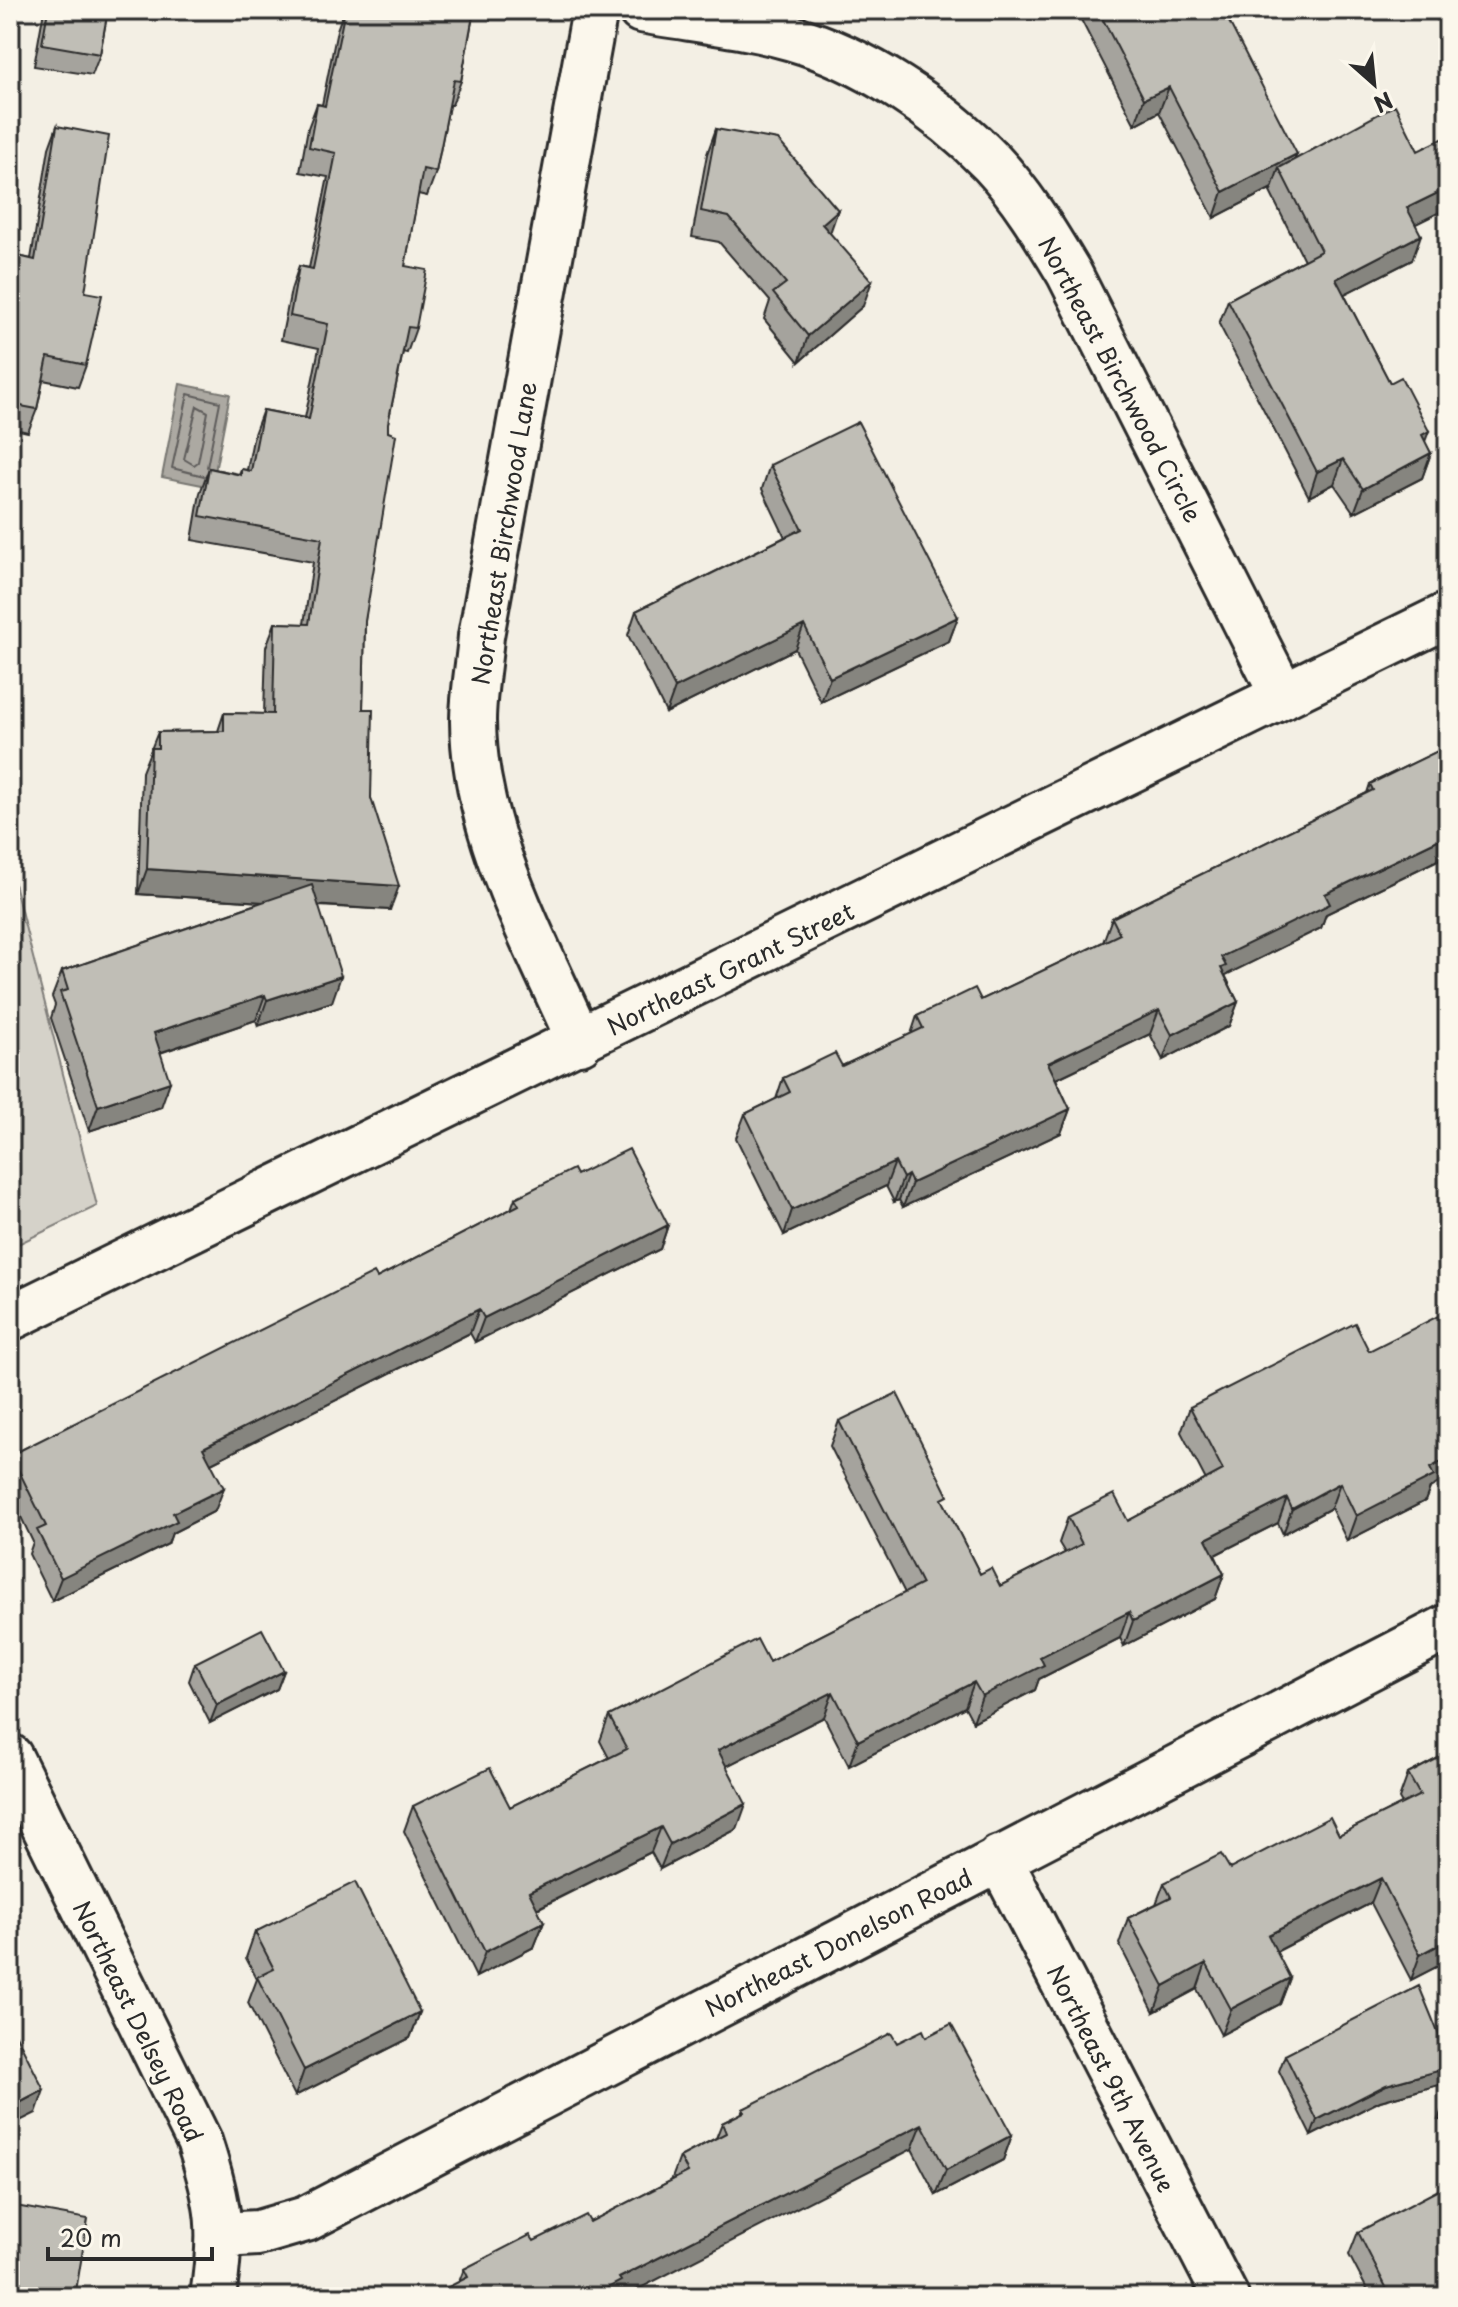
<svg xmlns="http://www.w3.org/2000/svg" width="1458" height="2307" viewBox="0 0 1458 2307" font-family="'Playpen Sans',sans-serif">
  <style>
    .green { fill: #d5d2c9; stroke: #807e7a; stroke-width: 2 }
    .water { fill: #aca9a2; stroke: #787772; stroke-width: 2 }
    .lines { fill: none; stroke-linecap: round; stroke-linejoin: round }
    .shore { stroke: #5f5d5b; stroke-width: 2 }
    .minor-casing { stroke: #2b2b2b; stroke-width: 50 }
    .minor { stroke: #fbf7ec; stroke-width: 44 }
    .wall { fill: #a5a39d; stroke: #2b2b2b; stroke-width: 2 }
    .shaded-wall { fill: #86857f; stroke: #2b2b2b; stroke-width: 2 }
    .building { fill: #c0beb6; stroke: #2b2b2b; stroke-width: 2 }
    .labels { text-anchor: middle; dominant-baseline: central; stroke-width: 6; stroke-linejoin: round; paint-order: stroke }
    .street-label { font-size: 24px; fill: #2b2b2b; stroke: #fbf7ec }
  </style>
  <rect width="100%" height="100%" fill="#f3efe4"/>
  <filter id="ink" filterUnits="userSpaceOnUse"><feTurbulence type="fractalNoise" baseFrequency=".0125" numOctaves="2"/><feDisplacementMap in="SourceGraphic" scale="16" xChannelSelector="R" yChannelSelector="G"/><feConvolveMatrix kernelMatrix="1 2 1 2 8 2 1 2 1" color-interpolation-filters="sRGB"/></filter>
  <g filter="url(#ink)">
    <path class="green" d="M10 868 97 1206 10 1248Z"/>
    <path class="water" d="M180 384 230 394 212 487 162 477Z"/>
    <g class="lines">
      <path class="shore" d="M197 406 208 412 198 462 194 465 184 459Z
        M204 476 172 468 188 394 220 402 207 467"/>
      <defs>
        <path id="minor" d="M641 10C691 19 744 24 792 38 865 59 939 108 992 163 1023 196 1046 235 1069 273L1283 696
          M580 1042C535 941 474 833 473 721 473 693 479 664 481 636L595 10
          M10 1318 1448 615
          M10 1757 199 2141C220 2205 223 2230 213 2297
          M999 1858 1226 2297
          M221 2235 258 2233 306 2219 1448 1627"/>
      </defs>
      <use href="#minor" class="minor-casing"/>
      <use href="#minor" class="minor"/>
    </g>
    <path class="wall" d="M44 10H108L100 54 92 75 34 66Z
      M344 10 374 11V10H474L461 81 452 105H449L436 172 427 196 418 194 405 266 416 328 407 353 403 352 388 423 365 621 363 709 371 798 390 910 318 906 332 1002 258 1026 256 1020 160 1053 161 1107 89 1131 51 1018 55 1005 52 997 62 971 262 902 138 894 142 772 158 732 218 731 224 713 264 714 266 647 275 623 304 624 313 562 192 540 200 493 209 468 239 474 241 469 247 470 254 434 263 410 305 418 319 348 281 340 291 290 299 266 309 268 328 177 300 172 308 128 317 104 322 105 337 30Z
      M1076 10H1223L1295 159 1418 151 1448 208 1415 224 1412 260 1344 294 1390 383 1431 453 1422 478 1354 513 1334 484 1309 497 1219 324 1228 300 1304 260 1270 192 1272 188 1214 218 1159 112 1135 125Z
      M57 126 85 292 86 365 78 387 43 380 37 409 28 432 10 428V254L31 259 49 148Z
      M716 129 830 233 863 306 799 362 764 319 770 301 719 242 692 237 707 154Z
      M770 465 958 617 949 641 821 702 795 649 666 713 628 635 636 611 785 537 762 489Z
      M1448 746V855L1326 914 1321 928 1225 975 1238 1002 1229 1026 1163 1060 1150 1034 1056 1079 1070 1109 1061 1133 903 1207 899 1200 894 1202 886 1186 784 1235 736 1138 745 1114 776 1099 783 1078 842 1066 911 1034 917 1016 981 1000 1103 942 1112 918 1367 793 1370 784Z
      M576 1175 668 1225 660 1249 475 1342 470 1333 211 1463 215 1511 172 1533 168 1544 52 1601 29 1554 33 1542 10 1494 11 1455 377 1278 511 1209 515 1198Z
      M1190 1407 1430 1488 1425 1501 1347 1541 1331 1508 1283 1534 1278 1523 1215 1555 1224 1574 1215 1599 1124 1646 1120 1638 1039 1679 1035 1690 973 1722 965 1707 849 1766 824 1717 726 1766 737 1829 660 1869 651 1852 537 1909 544 1922 534 1947 476 1977 404 1831 413 1806 510 1807 609 1758 600 1741 609 1716 769 1662 905 1593 830 1446 839 1421 945 1505 980 1574 1000 1586 1065 1553 1059 1543 1068 1517 1128 1521 1206 1480 1181 1432Z
      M195 1663 284 1671 277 1689 210 1723 189 1681Z
      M1448 1753V1961L1411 1980 1371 1903 1276 1952 1290 1978 1280 2004 1221 2035 1197 1989 1154 2012 1119 1944 1128 1918 1156 1904 1164 1883 1230 1869 1339 1835 1402 1804 1399 1799 1408 1774Z
      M255 1932 420 2012 410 2038 295 2096 248 2003 257 1979 246 1958Z
      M926 2037 1012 2135 1003 2160 936 2195 912 2149 459 2282 464 2269 534 2241 590 2222 671 2181 680 2157 716 2138 722 2123 741 2114 743 2109 897 2043Z
      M1285 2055 1446 2083 1380 2101 1311 2136 1279 2071Z
      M1358 2232 1448 2297H1371L1349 2255Z"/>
    <path class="shaded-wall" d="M1169 87 1159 112 1135 125 1144 99Z
      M1297 154 1287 180 1279 168 1272 188 1214 218 1223 192Z
      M1448 188V208L1398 233 1407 208Z
      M838 210 829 236 822 224Z
      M1421 235 1412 260 1327 303 1336 279Z
      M872 281 863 306 799 362 808 336Z
      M1429 431 1420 455 1422 435Z
      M1431 453 1422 478 1354 513 1363 489Z
      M1343 459 1334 484 1309 497 1317 472Z
      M958 617 949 641 821 702 830 678Z
      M804 625 795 649 666 713 675 688Z
      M1448 835V855L1326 914 1321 928 1222 977 1221 957 1325 894Z
      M147 869 399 886 390 910 138 894Z
      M341 976 332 1002 258 1026 267 1000Z
      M265 995 256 1020 144 1058 154 1033Z
      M1238 1002 1229 1026 1163 1060 1172 1035Z
      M1159 1010 1150 1034 1039 1087 1048 1063Z
      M170 1082 161 1107 89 1131 98 1106Z
      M1070 1109 1061 1133 903 1207 912 1183Z
      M895 1162 886 1186 784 1235 792 1210Z
      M908 1175 899 1200 894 1202 903 1178Z
      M668 1225 660 1249 475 1342 484 1318Z
      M479 1309 470 1333 195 1471 203 1448Z
      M1448 1458V1478L1430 1488 1425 1501 1347 1541 1356 1516 1430 1468Z
      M1340 1483 1331 1508 1283 1534 1292 1509Z
      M224 1488 215 1511 172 1533 168 1544 52 1601 61 1578 173 1513Z
      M1287 1498 1278 1523 1197 1564 1206 1539Z
      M1224 1574 1215 1599 1124 1646 1133 1621Z
      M1129 1612 1120 1638 1039 1679 1035 1690 973 1722 982 1696 1040 1657Z
      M284 1671 277 1689 210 1723 217 1705Z
      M974 1682 965 1707 849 1766 858 1741Z
      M833 1692 824 1717 709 1775 718 1750Z
      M746 1804 737 1829 660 1869 670 1844Z
      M661 1827 651 1852 520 1917 529 1892Z
      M1381 1878 1371 1903 1258 1961 1268 1935Z
      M544 1922 534 1947 476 1977 485 1952Z
      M1448 1940V1961L1411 1980 1420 1955Z
      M1206 1963 1197 1989 1154 2012 1164 1986Z
      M1290 1978 1280 2004 1221 2035 1231 2009Z
      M420 2012 410 2038 295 2096 304 2070Z
      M1448 2068V2078L1446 2083 1380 2101 1311 2136 1317 2120 1386 2085Z
      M44 2090 36 2113 10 2126V2108Z
      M1447 2096 1448 2121 1438 2120Z
      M922 2124 912 2149 623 2297H591L619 2278Z
      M1012 2135 1003 2160 936 2195 946 2170Z"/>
    <path class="building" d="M48 10H108L100 54 42 44Z
      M345 10H368L375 11V10H474L461 81 454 80 436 172 423 169 405 266 427 270 416 328 408 327 388 423V432L396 435 365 621 363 709H373L371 798 399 886 147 869 151 748H158V732L224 731V713L273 714 275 623 309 624 322 538 200 516 209 468 241 475V469L251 471 263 410 309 419 328 324 290 316 299 266 313 269 336 153 309 147 317 104 325 106Z
      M1098 10H1223L1297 154 1223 192 1169 87 1144 99Z
      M1395 105 1418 151 1448 136V188L1407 208 1421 235 1336 279 1390 383 1401 377 1429 431 1422 435 1431 453 1363 489 1343 459 1317 472 1228 300 1321 251 1279 168Z
      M57 126 109 136 85 292 102 295 86 365 48 357 37 409 10 404V254L35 260Z
      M716 129 778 140 838 210 822 224 872 281 808 336 773 293 786 283 729 217 701 211Z
      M858 422 958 617 830 678 804 625 675 688 636 611 802 529 770 465Z
      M1448 746V835L1325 894 1330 904 1221 957 1226 966 1221 968 1238 1002 1172 1035 1159 1010 1048 1063 1070 1109 912 1183 908 1175 903 1178 895 1162 792 1210 745 1114 790 1092 783 1078 835 1053 842 1066 923 1028 917 1016 975 988 981 1000 1120 934 1112 918 1373 790 1370 784Z
      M312 885 341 976 267 1000 265 995 154 1033 170 1082 98 1106 60 992 68 990 62 971Z
      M629 1149 668 1225 484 1318 479 1309 203 1448 224 1488 173 1513 177 1521 61 1578 37 1530 46 1526 11 1455 374 1273 377 1278 519 1205 515 1198 573 1169 576 1175Z
      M1446 1312 1448 1316V1458L1430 1468 1434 1476 1356 1516 1340 1483 1292 1509 1287 1498 1206 1539 1224 1574 1133 1621 1129 1612 1040 1657 1044 1665 982 1696 974 1682 858 1741 833 1692 718 1750 746 1804 670 1844 661 1827 529 1892 544 1922 485 1952 413 1806 490 1768 510 1807 627 1749 609 1716 757 1639 769 1662 922 1584 839 1421 897 1393 948 1496 942 1499 980 1574 991 1568 1000 1586 1082 1544 1068 1517 1114 1494 1128 1521 1223 1470 1190 1407 1355 1323 1369 1351Z
      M262 1629 284 1671 217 1705 195 1663Z
      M1448 1753V1940L1420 1955 1381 1878 1268 1935 1290 1978 1231 2009 1206 1963 1164 1986 1128 1918 1171 1897 1164 1883 1221 1854 1230 1869 1330 1817 1339 1835 1420 1795 1408 1774Z
      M355 1882 420 2012 304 2070 257 1977 274 1969 255 1932Z
      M1419 1986 1448 2057V2068L1386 2085 1317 2120 1285 2055Z
      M10 2023 44 2090 10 2108Z
      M951 2024 1012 2135 946 2170 922 2124 619 2278 621 2281 591 2297H429L468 2277 464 2269 530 2235 534 2241 586 2215 590 2222 688 2172 680 2157 726 2133 722 2123 744 2112 743 2109 891 2033 897 2043 923 2030 926 2037Z
      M1448 2185V2297H1391L1358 2232Z
      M10 2205 88 2219 75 2297H10Z"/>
  </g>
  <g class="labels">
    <g class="street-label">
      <text transform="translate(1121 379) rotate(62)">Northeast Birchwood Circle</text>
      <text transform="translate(503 533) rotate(-81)">Northeast Birchwood Lane</text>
      <text transform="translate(730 968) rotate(-26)">Northeast Grant Street</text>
      <text transform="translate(838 1942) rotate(-27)">Northeast Donelson Road</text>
      <text transform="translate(139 2021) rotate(64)">Northeast Delsey Road</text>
      <text transform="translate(1112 2078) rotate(63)">Northeast 9th Avenue</text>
    </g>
  </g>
  <rect width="1458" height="2307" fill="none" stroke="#fbf7ec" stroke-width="40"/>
  <rect x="20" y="20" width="1418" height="2267" fill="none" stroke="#2b2b2b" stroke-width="3" filter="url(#ink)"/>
  <g transform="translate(1374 84) rotate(153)" stroke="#fbf7ec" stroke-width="6" paint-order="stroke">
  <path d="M0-6L14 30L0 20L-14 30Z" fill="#2b2b2b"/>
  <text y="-12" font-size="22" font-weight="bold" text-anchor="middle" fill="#2b2b2b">N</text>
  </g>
  <path d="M48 2247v12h164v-12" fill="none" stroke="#2b2b2b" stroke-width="4"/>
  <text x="60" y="2247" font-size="24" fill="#2b2b2b" stroke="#fbf7ec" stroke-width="6" paint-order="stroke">20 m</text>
</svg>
